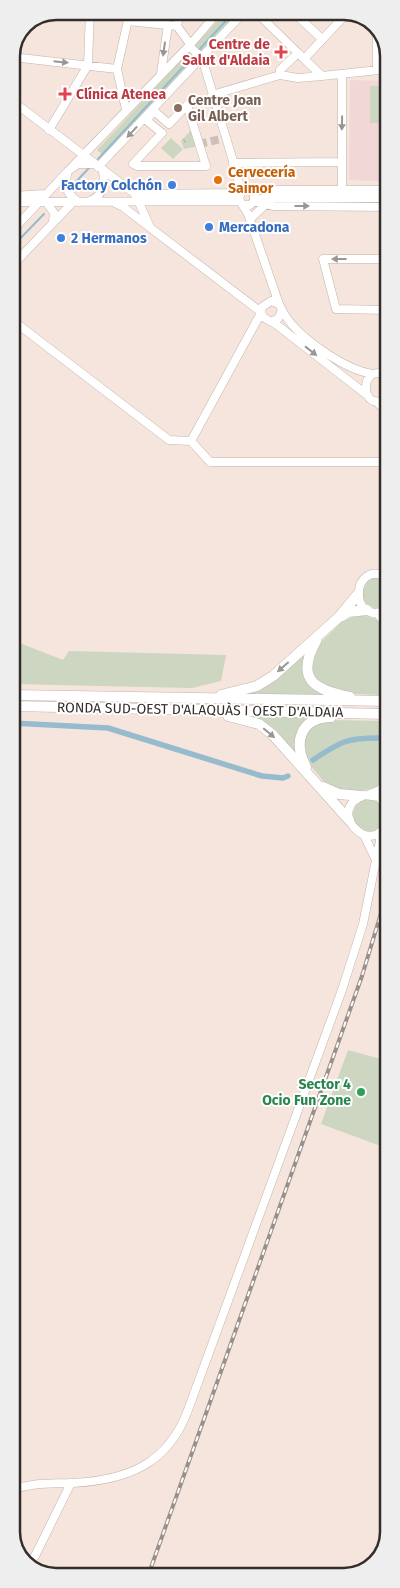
<svg xmlns="http://www.w3.org/2000/svg" width="400" height="1588" viewBox="0 0 400 1588" font-family="'Fira Sans',sans-serif">
  <style>
    .education { fill: #f2d7d7 }
    .grass { fill: #ccd6c1 }
    .park { fill: url(#park-crowns) }
    .lines { fill: none; stroke-linecap: round; stroke-linejoin: round }
    .stream { stroke: #95bbcd; stroke-width: 2 }
    .canal { stroke: #95bbcd; stroke-width: 5.5 }
    .minor-tunnel { stroke: #cec0b9; stroke-width: 8; stroke-dasharray: 8 4; stroke-linecap: butt }
    .minor-casing { stroke: #c3b4ac; stroke-width: 9 }
    .major-casing { stroke: #c3b4ac; stroke-width: 11 }
    .minor { stroke: #fff; stroke-width: 8 }
    .major { stroke: #fff; stroke-width: 10 }
    .rail-casing { stroke: #9a8f89; stroke-width: 4 }
    .rail { stroke: #fff; stroke-width: 2; stroke-dasharray: 5.5; stroke-linecap: butt }
    .oneway { fill: #9a9695 }
    .health-dot { fill: #e0444e; stroke: #fff; stroke-width: 2 }
    .education-dot { fill: #8d6e63; stroke: #fff; stroke-width: 2 }
    .food-dot { fill: #e8710a; stroke: #fff; stroke-width: 2 }
    .shop-dot { fill: #3f7fe0; stroke: #fff; stroke-width: 2 }
    .leisure-dot { fill: #2e9e5b; stroke: #fff; stroke-width: 2 }
    .labels { text-anchor: middle; dominant-baseline: central; stroke-width: 4; stroke-linejoin: round; paint-order: stroke }
    .health-label { font-size: 14px; font-weight: bold; fill: #be3a42; stroke: #fff; text-anchor: end }
    .education-label { font-size: 14px; font-weight: bold; fill: #785e54; stroke: #fff; text-anchor: start }
    .food-label { font-size: 14px; font-weight: bold; fill: #c56008; stroke: #fff; text-anchor: start }
    .shop-label { font-size: 14px; font-weight: bold; fill: #366cbe; stroke: #fff; text-anchor: start }
    .street-label { font-size: 14px; fill: #342e2b; stroke: #fff }
    .leisure-label { font-size: 14px; font-weight: bold; fill: #27864d; stroke: #fff; text-anchor: end }
    .rim { fill: none; stroke: #342e2b; stroke-width: 2.5 }
  </style>
  <defs>
    <pattern id="park-crowns" width="20" height="18" patternUnits="userSpaceOnUse" patternTransform="scale(1.25)"><rect width="20" height="18" fill="#ccd6c1"/><path d="M2 6a3 3 0 1 1 6 0M12 15a3 3 0 1 1 6 0" fill="none" stroke="#b0b8a6"/></pattern>
  </defs>
  <rect width="100%" height="100%" fill="#f5e5dd"/>
  <path class="education" d="M350 80 388 81V172L379 181 349 180Z"/>
  <path class="grass" d="M227 11H242L105 157 97 150Z
    M370 86H388V123H370Z
    M171 138 183 149 173 159 161 148Z
    M377 576 388 581V605L375 609 363 601 362 587 368 579Z
    M359 614 376 619 386 630V695L350 694 322 687 311 671 318 645 343 621Z
    M12 640 63 660 69 651 226 655 221 681 192 688 12 684Z
    M306 653 319 692 328 696 244 694Z
    M248 716 313 717 298 756Z
    M330 720 387 721 385 776 378 787 351 793 342 792 325 783 306 760 302 748 307 730 311 726Z
    M353 815a16 16 0 1 1 32 0a16 16 0 1 1-32 0Z
    M348 1050 388 1061 389 1149 321 1124Z"/>
  <path class="park" d="M193 128 198 146 184 149 181 141Z"/>
  <g class="lines">
    <path class="stream" d="M198 51 235 11
      M98 159 195 54
      M71 187 89 168
      M11 248 44 214"/>
    <path class="canal" d="M12 723 108 728 262 776 283 778 288 776
      M313 760C341 741 349 737 384 738"/>
    <path class="minor-tunnel" d="M199 144 225 138"/>
    <defs>
      <path id="minor" d="M255 11 298 53
        M293 12 322 39
        M51 13 90 16
        M128 21 177 26
        M177 26 190 44
        M177 26 180 11
        M189 46 202 58 237 174 240 192
        M298 53 322 76 298 78 280 75V70Z
        M12 57 117 69
        M305 58 348 12
        M377 70V29
        M161 73 168 25
        M322 76 388 69
        M212 95 280 75
        M11 100 135 194 150 227
        M187 105 206 166H137L133 164 162 133 146 120 154 111 169 124Z
        M126 110 117 69 130 11
        M49 130 88 65 90 11
        M233 163 342 162
        M98 167 245 11
        M71 168 189 46 219 11
        M251 190H388
        M342 190V74
        M135 194 239 193
        M11 196 45 194
        M255 200 268 198H388
        M90 201C103 196 105 184 103 171
        M254 201 273 206 388 207
        M11 202 239 201
        M79 202C66 195 64 184 68 171L78 164H93
        M47 203 54 213 53 222
        M115 203 123 207 261 312
        M244 205H250L254 201V193L249 189 241 191 239 199 248 214 279 304
        M250 219 265 205
        M11 232 68 171
        M388 259H323L336 309 388 310
        M11 267 73 202
        M282 310C295 336 345 370 373 374
        M11 319 169 440 191 441
        M272 321 278 319 282 310 279 304 271 301 262 307C259 320 269 319 277 325L367 395
        M388 376C359 360 358 415 388 399
        M375 401 388 412
        M191 441 210 462H381L388 464
        M191 441 261 313
        M388 577C350 558 348 628 388 610
        M377 613 388 627
        M370 794 380 790 388 778
        M388 809 379 797 365 795C323 809 372 861 388 821
        M364 835 375 858
        M12 1490C33 1482 51 1484 73 1483 128 1480 168 1464 188 1410L342 990 363 924 382 831
        M385 1543 389 1508
        M27 1565 35 1556 71 1483
        M231 1576 238 1573 256 1576"/>
      <path id="major" d="M342 616 348 612 367 610
        M316 641C295 679 314 690 350 697
        M12 695 388 701
        M221 695 257 686 273 676 339 617 358 594
        M12 706 388 714
        M228 716 259 724 273 735 349 820
        M306 767C293 742 300 718 331 717
        M323 787 339 794 361 796"/>
    </defs>
    <use href="#minor" class="minor-casing"/>
    <use href="#major" class="major-casing"/>
    <use href="#minor" class="minor"/>
    <use href="#major" class="major"/>
    <defs>
      <path id="rail" d="M148 1576 362 976 388 890"/>
    </defs>
    <use href="#rail" class="rail-casing"/>
    <use href="#rail" class="rail"/>
  </g>
  <defs><path id="oneway-solid" d="M-6-.8H1V-3.2L6.5 0L1 3.2V.8H-6Z" transform="scale(1.25)"/></defs>
  <g class="oneway">
    <use href="#oneway-solid" transform="translate(164 49) rotate(98)"/>
    <use href="#oneway-solid" transform="translate(61 62) rotate(6)"/>
    <use href="#oneway-solid" transform="translate(342 123) rotate(91)"/>
    <use href="#oneway-solid" transform="translate(132 132) rotate(133)"/>
    <use href="#oneway-solid" transform="translate(302 206)"/>
    <use href="#oneway-solid" transform="translate(339 259) rotate(180)"/>
    <use href="#oneway-solid" transform="translate(311 351) rotate(38)"/>
    <use href="#oneway-solid" transform="translate(283 667) rotate(139)"/>
    <use href="#oneway-solid" transform="translate(269 733) rotate(40)"/>
  </g>
  <g class="health-dot">
    <path d="M278.5 44.5h5v5h5v5h-5v5h-5v-5h-5v-5h5z"/>
    <path d="M62.5 86.5h5v5h5v5h-5v5h-5v-5h-5v-5h5z"/>
  </g>
  <circle class="education-dot" cx="178" cy="108" r="5"/>
  <circle class="food-dot" cx="218" cy="180" r="5"/>
  <g class="shop-dot">
    <circle cx="172" cy="185" r="5"/>
    <circle cx="209" cy="227" r="5"/>
    <circle cx="61" cy="238" r="5"/>
  </g>
  <circle class="leisure-dot" cx="361" cy="1092" r="5"/>
  <g class="labels">
    <g class="health-label">
      <text x="270" y="44">Centre de<tspan x="270" dy="16">Salut d'Aldaia</tspan></text>
      <text x="76" y="94" text-anchor="start">Clínica Atenea</text>
    </g>
    <g class="education-label">
      <text x="188" y="100">Centre Joan<tspan x="188" dy="16">Gil Albert</tspan></text>
    </g>
    <g class="food-label">
      <text x="228" y="172">Cervecería<tspan x="228" dy="16">Saimor</tspan></text>
    </g>
    <g class="shop-label">
      <text x="162" y="185" text-anchor="end">Factory Colchón</text>
      <text x="219" y="227">Mercadona</text>
      <text x="71" y="238">2 Hermanos</text>
    </g>
    <g class="street-label">
      <text transform="translate(200 710) rotate(1)">RONDA SUD-OEST D'ALAQUÀS I OEST D'ALDAIA</text>
    </g>
    <g class="leisure-label">
      <text x="351" y="1084">Sector 4<tspan x="351" dy="16">Ocio Fun Zone</tspan></text>
    </g>
  </g>
  <path d="M0 0H400V1588H0ZM56 20H344A36 36 0 0 1 380 56V1532A36 36 0 0 1 344 1568H56A36 36 0 0 1 20 1532V56A36 36 0 0 1 56 20Z" fill="#efeeee" fill-rule="evenodd"/>
  <path class="rim" d="M56 20H344A36 36 0 0 1 380 56V1532A36 36 0 0 1 344 1568H56A36 36 0 0 1 20 1532V56A36 36 0 0 1 56 20Z"/>
</svg>
